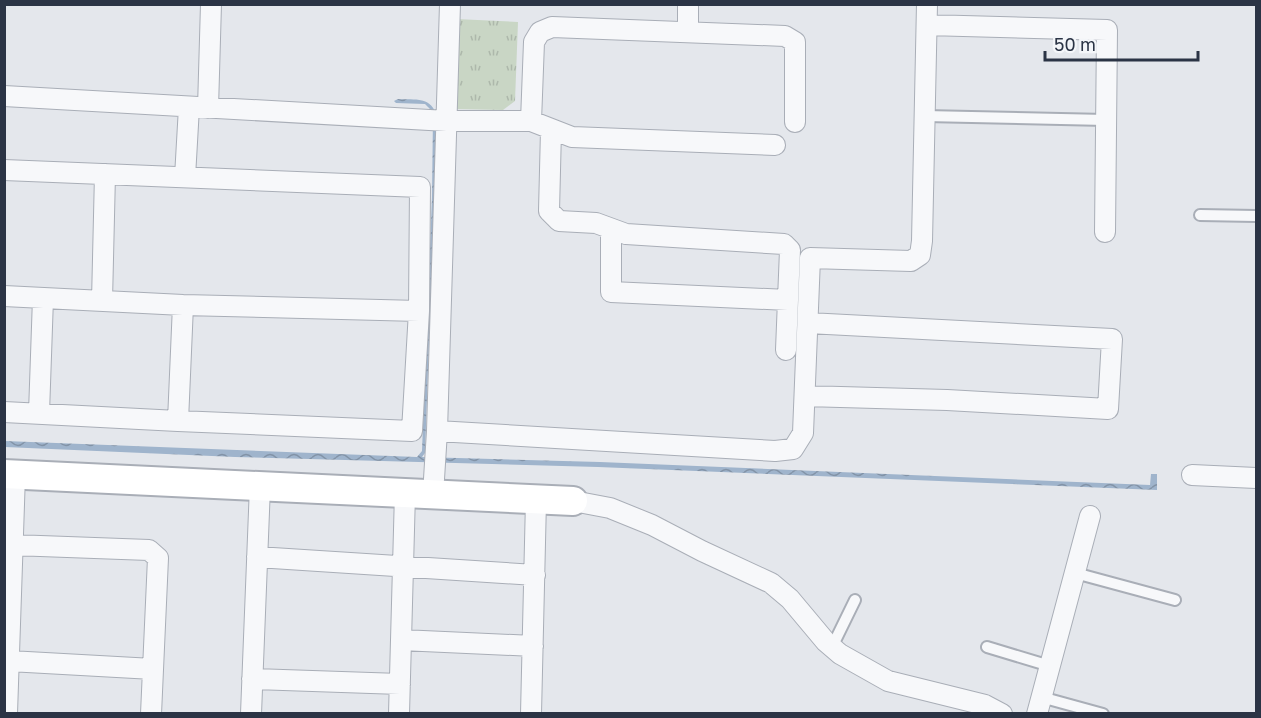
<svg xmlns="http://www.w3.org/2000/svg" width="1261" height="718" viewBox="0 0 1261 718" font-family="'Golos Text',sans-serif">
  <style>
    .park { fill: url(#park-tufts) }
    .water { fill: url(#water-waves) }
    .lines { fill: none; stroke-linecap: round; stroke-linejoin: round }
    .lane-casing { stroke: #a9aeb7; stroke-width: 14 }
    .street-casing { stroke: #a9aeb7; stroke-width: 22 }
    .secondary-casing { stroke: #a9aeb7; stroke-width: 32 }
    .lane { stroke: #f7f8fa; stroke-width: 10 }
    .street { stroke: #f7f8fa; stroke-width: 20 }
    .secondary { stroke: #fff; stroke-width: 28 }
  </style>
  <defs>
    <pattern id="park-tufts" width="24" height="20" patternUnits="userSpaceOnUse" patternTransform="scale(1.5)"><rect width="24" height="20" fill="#c9d6c5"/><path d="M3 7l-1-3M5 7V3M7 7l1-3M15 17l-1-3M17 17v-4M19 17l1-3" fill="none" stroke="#adb8ab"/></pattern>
    <pattern id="water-waves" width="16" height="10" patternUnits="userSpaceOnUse" patternTransform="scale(1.5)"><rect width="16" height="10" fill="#9fb4cc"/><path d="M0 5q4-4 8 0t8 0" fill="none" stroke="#8293a7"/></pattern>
  </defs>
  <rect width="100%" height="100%" fill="#e4e7ec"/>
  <path class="park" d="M456 19 518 22 515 101 503 110 453 109Z"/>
  <path class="water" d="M398 99C415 100 432 96 437 117L425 453 422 457 600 462 1150 485 1151 474H1157V490L598 467 235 457 5 447V441L417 457 422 451 432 197 433 115 431 110 425 104 396 103 394 101Z"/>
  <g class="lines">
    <defs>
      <path id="lane" d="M925 116 1106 120
        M1200 215 1256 216
        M1075 573 1175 600
        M832 647 855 600
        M987 647 1050 666
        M1041 697 1103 714"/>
      <path id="street" d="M927 25 1107 30 1105 232
        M688 32V4
        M4 96 447 121H531L572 137 775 145
        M208 108 211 4
        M531 121 534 42 540 32 552 27 785 36 795 42V122
        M551 130 549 211 559 221 596 223 626 234 784 244 790 250 786 350
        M4 170 420 187 419 311 412 431 178 421
        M185 177 189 107
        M611 229V292L788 300
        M4 296 183 305 419 311
        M102 301 105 174
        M805 396 947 400 1108 409 1112 339 808 323
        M4 412 178 421 183 305
        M39 413 43 298
        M437 431 775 451 793 449 803 433 810 258 911 261 920 255 922 241 927 4
        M1192 475 1256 478
        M433 495 437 431 450 4
        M573 501 610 508 652 525 702 551 771 583 790 599 826 642 840 654 888 681 985 705 1002 714
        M13 545 149 550 158 558 151 714
        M257 557 535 575
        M401 640 533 646
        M9 661 153 669
        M252 679 400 684
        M7 714 15 474
        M251 714 260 486
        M399 714 405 493
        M531 714 536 500
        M1037 714 1090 516"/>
      <path id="secondary" d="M4 474 573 501"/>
    </defs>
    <use href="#lane" class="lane-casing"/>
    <use href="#street" class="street-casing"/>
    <use href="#secondary" class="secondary-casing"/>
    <use href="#lane" class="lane"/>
    <use href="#street" class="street"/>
    <use href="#secondary" class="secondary"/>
  </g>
  <rect width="1261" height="718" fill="none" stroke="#2b3445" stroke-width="12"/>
  <path d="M1045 51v9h153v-9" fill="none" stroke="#2b3445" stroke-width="3"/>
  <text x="1054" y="51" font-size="18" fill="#2b3445" stroke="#f4f6f9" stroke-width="4.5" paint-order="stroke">50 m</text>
</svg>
